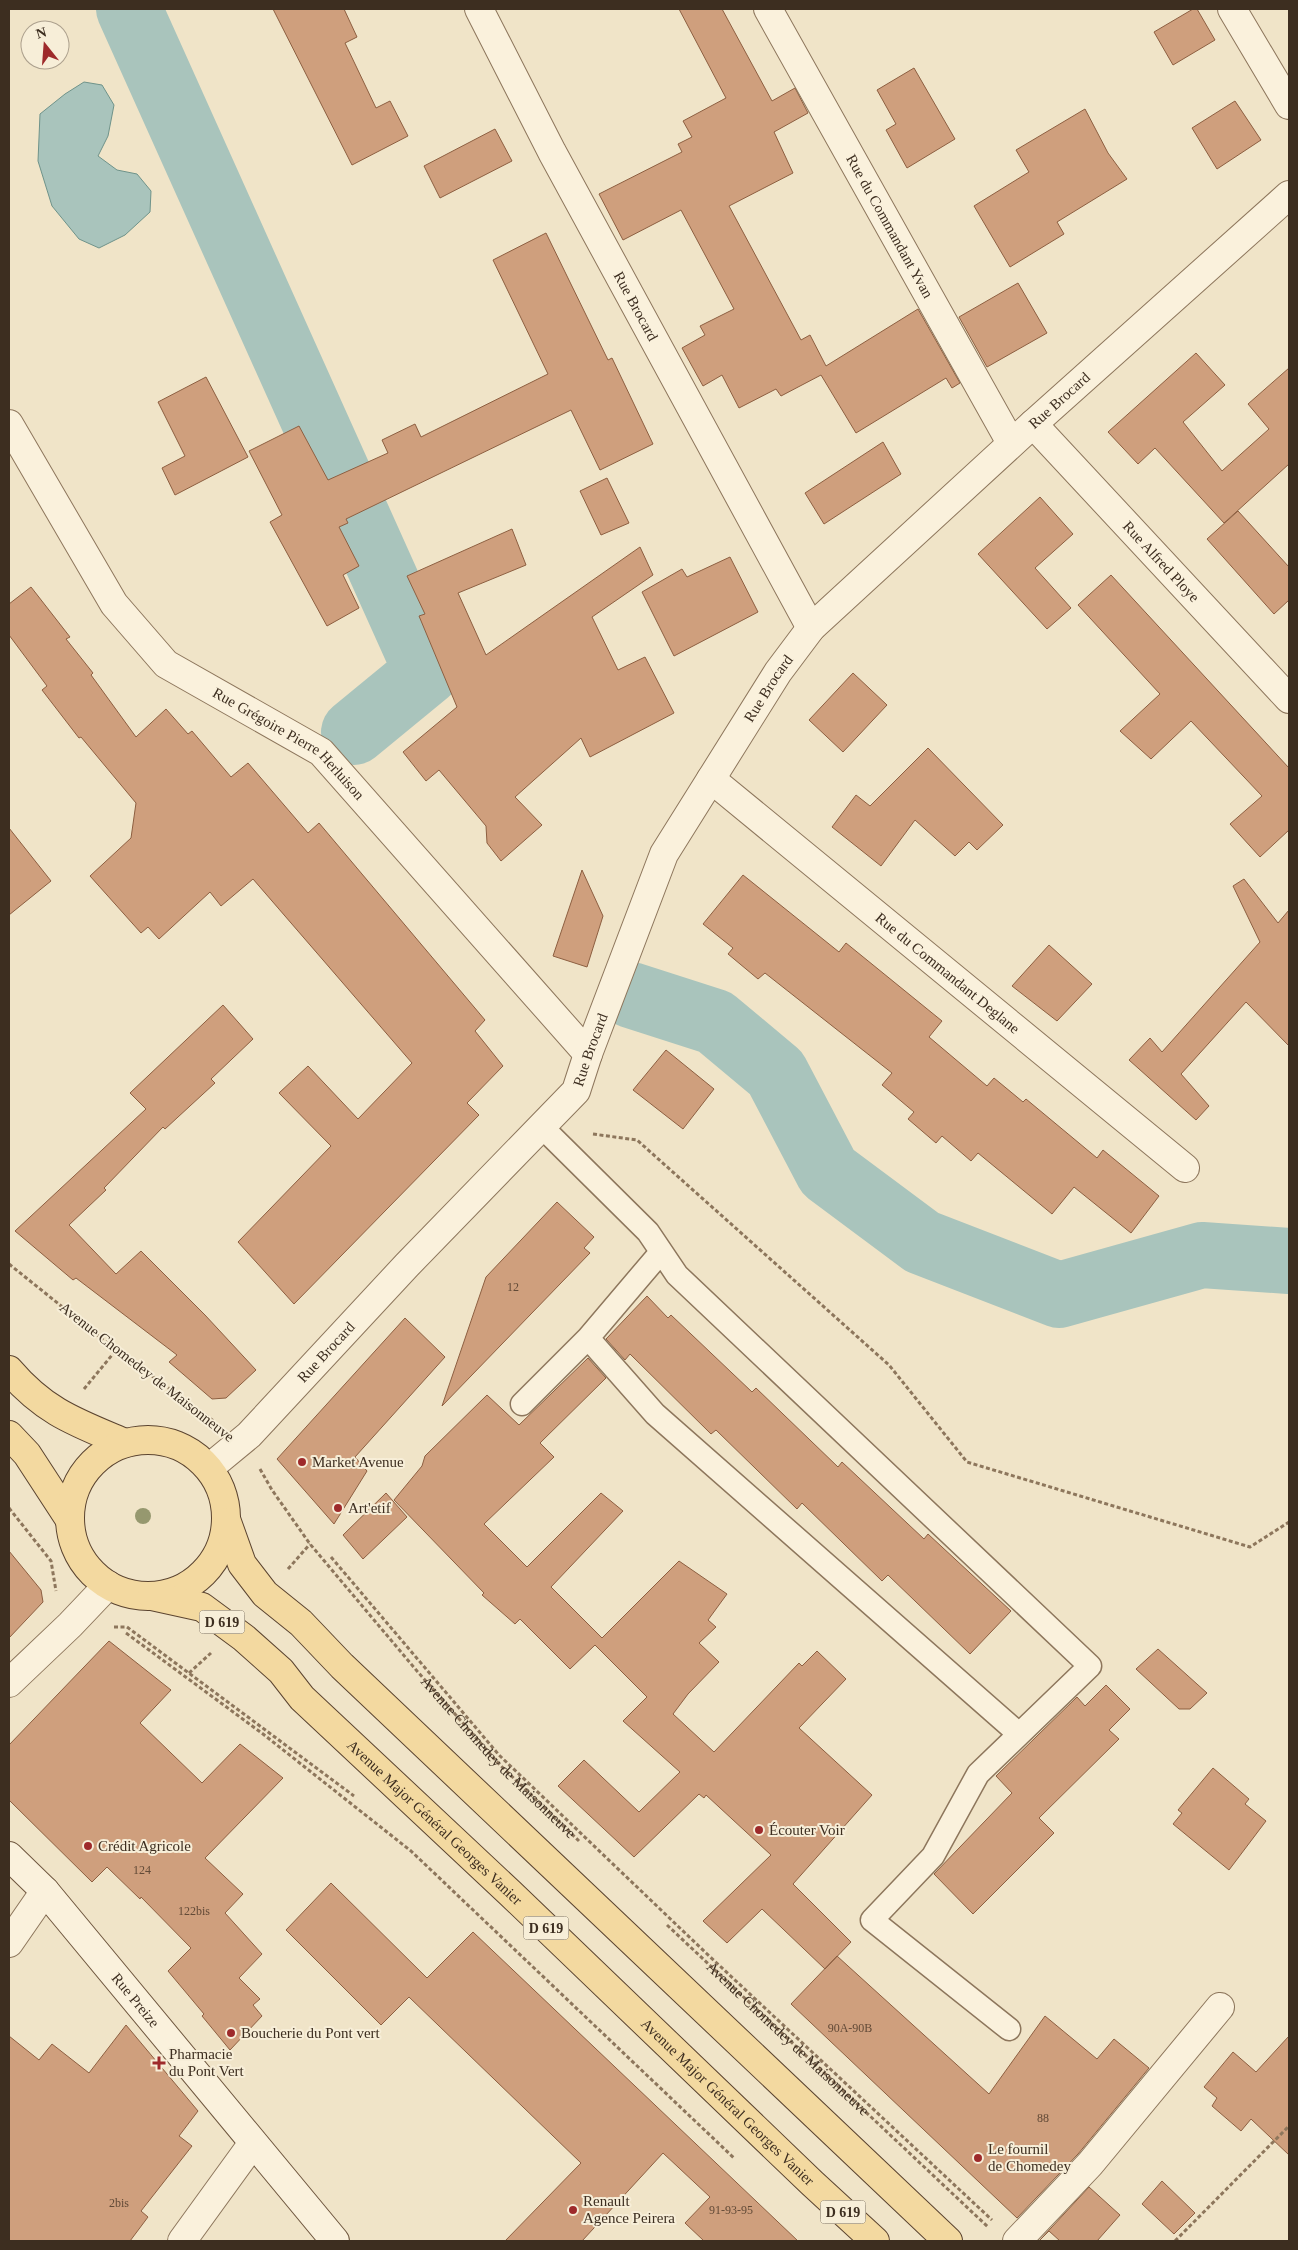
<svg xmlns="http://www.w3.org/2000/svg" width="1298" height="2250" viewBox="0 0 1298 2250" font-family="'Times New Roman',serif">
  <style>
    .water { fill: #a9c4bc; stroke: #6f938a }
    .lines { fill: none; stroke-linecap: round; stroke-linejoin: round }
    .river { stroke: #a9c4bc; stroke-width: 66 }
    .building { fill: #cf9f7d; stroke: #8d5f41 }
    .lane-casing { stroke: #8d765c; stroke-width: 25 }
    .street-casing { stroke: #8d765c; stroke-width: 30 }
    .secondary-casing { stroke: #6f573f; stroke-width: 30 }
    .primary-casing { stroke: #5b4430; stroke-width: 30 }
    .path { stroke: #8d765c; stroke-width: 3; stroke-dasharray: 4 2.5; stroke-linecap: butt }
    .lane { stroke: #faf1dc; stroke-width: 22 }
    .street { stroke: #faf1dc; stroke-width: 28 }
    .secondary { stroke: #faf1dc; stroke-width: 28 }
    .primary { stroke: #f3d9a0; stroke-width: 28 }
    .tree { fill: #96986f }
    .poi-dot { fill: #9e2a2b; stroke: #f7eed8; stroke-width: 2 }
    .labels { text-anchor: middle; dominant-baseline: central; stroke-width: 4; stroke-linejoin: round; paint-order: stroke }
    .number-label { font-size: 12px; fill: #624a37 }
    .shield { fill: #f7eed8; stroke: #756857; stroke-width: 1 }
    .shield-label { font-size: 14px; font-weight: bold; fill: #3d2e20 }
    .street-label { font-size: 15px; fill: #3d2e20; stroke: #f7eed8 }
    .poi-label { font-size: 15px; fill: #3d2e20; stroke: #f7eed8; text-anchor: start }
  </style>
  <rect width="100%" height="100%" fill="#f0e4c8"/>
  <path class="water" d="M84 82 102 85 114 105 108 136 98 156 117 170 137 174 151 191 150 212 125 235 99 248 79 239 52 206 38 161 40 114 65 94Z"/>
  <g class="lines">
    <path class="river" d="M129 9 427 672 354 732
      M631 995 715 1022 776 1073 828 1172 922 1242 1059 1295 1202 1255 1289 1261"/>
  </g>
  <path class="building" d="M273 9H344L357 37 345 43 376 108 390 101 408 136 352 165Z
    M679 9H722L772 101 795 88 808 113 774 132 793 173 729 206 801 340 810 335 826 366 918 309 960 383 952 388 946 378 856 433 821 375 781 396 776 389 739 408 722 375 703 386 682 348 705 335 700 326 734 309 681 210 623 240 599 194 682 152 678 144 692 137 683 121 726 98Z
    M1193 9H1197L1215 40 1173 65 1154 32Z
    M914 68 955 139 907 168 886 130 896 124 877 90Z
    M1235 101 1261 140 1217 169 1192 128Z
    M1085 109 1108 153 1127 179 1057 222 1064 234 1010 267 974 206 1029 172 1016 150Z
    M495 129 512 161 440 198 424 166Z
    M546 233 608 360 612 358 653 444 600 470 571 410 346 519 348 523 339 527 359 566 343 575 359 608 327 626 270 522 282 515 249 451 299 426 328 480 388 453 382 440 415 424 421 437 548 374 493 260Z
    M1018 283 1047 333 987 367 959 317Z
    M1196 353 1225 385 1183 422 1222 471 1269 429 1248 404 1289 368V464L1224 523 1155 448 1138 464 1108 432Z
    M206 377 248 457 175 495 162 468 185 456 158 402Z
    M883 442 901 474 824 524 805 493Z
    M607 478 629 523 601 535 580 491Z
    M1040 497 1073 534 1035 568 1071 608 1047 629 978 554Z
    M1238 511 1289 567V600L1274 614 1207 539Z
    M512 529 526 565 458 593 486 655 640 547 653 575 592 617 618 670 645 657 674 713 590 757 581 738 515 797 542 825 501 861 487 843 486 826 439 770 426 781 403 752 457 707 419 616 425 614 407 576Z
    M730 557 758 612 674 656 642 592 682 569 687 577Z
    M1111 575 1289 768V830L1260 857 1230 824 1262 796 1191 721 1151 759 1120 731 1160 694 1078 605Z
    M31 587 70 637 66 639 93 673 91 675 136 737 166 709 188 734 192 731 231 777 248 763 308 833 319 823 485 1020 475 1031 503 1066 467 1103 479 1115 294 1304 238 1242 331 1146 279 1093 308 1066 358 1119 412 1063 253 879 221 906 210 892 159 939 148 927 141 933 90 876 131 838 136 803 81 737 79 738 42 690 47 686 9 635V604Z
    M853 673 887 705 843 752 809 720Z
    M928 748 1003 825 977 850 969 842 955 856 915 820 881 866 832 827 856 795 870 806Z
    M9 828 51 881 9 915Z
    M582 870 603 916 587 967 553 956Z
    M743 875 839 952 846 943 942 1021 929 1037 987 1086 994 1078 1023 1102 1026 1099 1097 1158 1103 1150 1159 1196 1131 1233 1074 1187 1052 1214 978 1153 971 1161 942 1136 936 1143 908 1119 914 1112 882 1085 892 1073 765 973 758 979 728 954 733 948 703 924Z
    M1244 879 1278 923 1289 910V1046L1246 1002 1181 1074 1209 1106 1196 1120 1129 1060 1150 1038 1162 1052 1260 942 1233 886Z
    M1049 945 1092 984 1057 1021 1012 986Z
    M223 1005 253 1039 211 1079 215 1083 165 1129 163 1127 104 1188 106 1190 69 1225 116 1274 141 1251 205 1315 256 1370 226 1398 212 1399 169 1362 177 1355 76 1278 73 1280 15 1231 146 1109 130 1093Z
    M666 1050 714 1089 683 1129 633 1090Z
    M557 1202 594 1237 584 1248 590 1253 442 1406 486 1277Z
    M647 1296 668 1318 671 1315 752 1392 756 1388 838 1467 842 1462 924 1539 928 1534 1011 1611 970 1654 888 1575 882 1581 802 1503 797 1509 716 1430 711 1434 630 1354 625 1360 606 1339Z
    M405 1318 445 1357 355 1457 367 1471 334 1524 277 1459Z
    M588 1358 606 1378 540 1443 554 1457 484 1524 527 1567 601 1493 623 1511 551 1587 602 1638 679 1561 727 1594 708 1620 716 1627 699 1643 719 1662 688 1694 673 1714 714 1752 799 1663 802 1666 817 1651 846 1679 799 1728 872 1795 793 1884 851 1942 825 1969 762 1909 727 1943 703 1921 771 1855 706 1795 704 1798 699 1794 634 1857 558 1786 584 1760 639 1812 680 1772 623 1721 647 1697 595 1645 570 1669 520 1619 515 1624 482 1595 484 1593 394 1500 422 1466 425 1456 487 1395 519 1425Z
    M386 1493 407 1517 363 1559 343 1535Z
    M9 1551 41 1590 43 1602 9 1638Z
    M109 1641 171 1690 140 1723 202 1783 240 1744 283 1778 205 1858 243 1894 225 1913 262 1954 239 1978 260 1999 253 2005 262 2016 230 2050 202 2016 204 2014 168 1971 191 1948 141 1897 140 1899 107 1867 92 1882 9 1800V1745Z
    M1158 1649 1207 1693 1190 1709H1179L1136 1669Z
    M1106 1685 1130 1709 1109 1730 1119 1739 1039 1818 1054 1833 973 1914 934 1874 1012 1793 996 1776 1077 1697 1085 1706Z
    M1213 1768 1249 1799 1245 1804 1266 1821 1229 1870 1173 1824 1182 1813 1178 1810Z
    M331 1883 427 1978 473 1932 798 2241H704L685 2223 710 2197 663 2153 582 2241H505L581 2163 409 1997 381 2025 286 1930Z
    M837 1956 989 2094 1045 2016 1097 2059 1114 2039 1149 2068 1078 2154 1017 2218 791 2004Z
    M126 2025 198 2111 179 2136 192 2146 141 2211 148 2217 130 2241H9V2036L39 2060 52 2044 89 2073Z
    M1289 2036V2155L1251 2119 1241 2131 1212 2106 1217 2098 1204 2087 1233 2052 1256 2072Z
    M1162 2181 1195 2213 1174 2234 1142 2204Z
    M1089 2187 1120 2215 1097 2241H1060L1049 2231 1039 2241Z"/>
  <g class="lines">
    <defs>
      <path id="lane" d="M541 1126 648 1232 677 1275 1090 1666 978 1774 933 1856 872 1920 1009 2029
        M661 1252 588 1338 655 1414 1019 1734
        M522 1404 588 1338"/>
      <g id="street">
        <path id="s3" d="M479 9 552 152 811 628"/>
        <path id="s4" d="M768 9 1011 443"/>
        <path d="M1232 9 1289 105"/>
        <path id="s5" d="M9 424 114 604 166 664 321 752 588 1054"/>
        <path id="s6" d="M1033 424 1289 699"/>
        <path id="s7" d="M711 779 1185 1168"/>
        <path id="s8" d="M209 1468 249 1435 407 1265 576 1091 588 1054 664 854 778 672 811 628 1033 424 1289 195"/>
        <path d="M9 1683 70 1625 108 1585"/>
        <path d="M9 1943 45 1891"/>
        <path d="M182 2241 253 2143"/>
        <path d="M1017 2241 1090 2164 1220 2007"/>
      </g>
      <g id="secondary">
        <path id="s9" d="M9 1856 45 1891 335 2241"/>
      </g>
      <g id="primary">
        <path d="M9 1370C45 1412 75 1422 125 1443"/>
        <path d="M9 1435 27 1454 70 1520"/>
        <circle cx="148" cy="1518" r="78"/>
        <path d="M227 1522 242 1564 265 1594 301 1623 342 1666 948 2241"/>
        <path id="s10" d="M152 1596 202 1607 244 1638 281 1671 302 1698 510 1893 812 2183 875 2241"/>
      </g>
    </defs>
    <use href="#lane" class="lane-casing"/>
    <use href="#street" class="street-casing"/>
    <use href="#secondary" class="secondary-casing"/>
    <use href="#primary" class="primary-casing"/>
    <g class="path">
      <path d="M593 1134 637 1140 889 1365 967 1462 1250 1547 1289 1522"/>
      <path d="M9 1264 111 1346 215 1422"/>
      <path d="M84 1389 117 1349"/>
      <path id="s1" d="M260 1469 272 1490 310 1544 417 1671 499 1764 579 1841"/>
      <path d="M9 1508 51 1561 56 1591"/>
      <path d="M331 1557 499 1755 706 1953 992 2220"/>
      <path d="M288 1569 310 1544"/>
      <path d="M114 1627H127L354 1796"/>
      <path d="M126 1633 263 1734 411 1851 735 2159"/>
      <path d="M189 1673 211 1653"/>
      <path id="s2" d="M667 1925 988 2227"/>
      <path d="M1175 2241 1289 2126"/>
    </g>
    <use href="#lane" class="lane"/>
    <use href="#street" class="street"/>
    <use href="#secondary" class="secondary"/>
    <use href="#primary" class="primary"/>
  </g>
  <circle class="tree" cx="143" cy="1516" r="8"/>
  <g class="poi-dot">
    <circle cx="302" cy="1462" r="5"/>
    <circle cx="338" cy="1508" r="5"/>
    <circle cx="759" cy="1830" r="5"/>
    <circle cx="88" cy="1846" r="5"/>
    <circle cx="231" cy="2033" r="5"/>
    <path d="M156.5 2055.5h5v5h5v5h-5v5h-5v-5h-5v-5h5z"/>
    <circle cx="978" cy="2158" r="5"/>
    <circle cx="573" cy="2210" r="5"/>
  </g>
  <g class="labels">
    <g class="number-label">
      <text x="513" y="1287">12</text>
      <text x="142" y="1870">124</text>
      <text x="194" y="1911">122bis</text>
      <text x="850" y="2028">90A-90B</text>
      <text x="1043" y="2118">88</text>
      <text x="119" y="2203">2bis</text>
      <text x="731" y="2210">91-93-95</text>
    </g>
    <g class="shield">
      <rect x="199.5" y="1610.5" width="45" height="23" rx="4"/>
      <rect x="523.5" y="1916.5" width="45" height="23" rx="4"/>
      <rect x="820.5" y="2200.5" width="45" height="23" rx="4"/>
    </g>
    <g class="shield-label">
      <text x="222" y="1622">D 619</text>
      <text x="546" y="1928">D 619</text>
      <text x="843" y="2212">D 619</text>
    </g>
    <g class="street-label">
      <text stroke="none"><textPath href="#s4" startOffset="249">Rue du Commandant Yvan</textPath></text>
      <text stroke="none"><textPath href="#s3" startOffset="336">Rue Brocard</textPath></text>
      <text stroke="none"><textPath href="#s8" startOffset="1386">Rue Brocard</textPath></text>
      <text stroke="none"><textPath href="#s6" startOffset="188">Rue Alfred Ploye</textPath></text>
      <text stroke="none"><textPath href="#s8" startOffset="975">Rue Brocard</textPath></text>
      <text stroke="none"><textPath href="#s5" startOffset="435">Rue Grégoire Pierre Herluison</textPath></text>
      <text stroke="none"><textPath href="#s7" startOffset="306">Rue du Commandant Deglane</textPath></text>
      <text stroke="none"><textPath href="#s8" startOffset="570">Rue Brocard</textPath></text>
      <text stroke="none"><textPath href="#s8" startOffset="165">Rue Brocard</textPath></text>
      <text transform="translate(147 1372) rotate(38)">Avenue Chomedey de Maisonneuve</text>
      <text stroke="none"><textPath href="#s1" startOffset="375">Avenue Chomedey de Maisonneuve</textPath></text>
      <text stroke="none"><textPath href="#s10" startOffset="369">Avenue Major Général Georges Vanier</textPath></text>
      <text stroke="none"><textPath href="#s9" startOffset="192">Rue Preize</textPath></text>
      <text stroke="none"><textPath href="#s2" startOffset="166">Avenue Chomedey de Maisonneuve</textPath></text>
      <text stroke="none"><textPath href="#s10" startOffset="774">Avenue Major Général Georges Vanier</textPath></text>
    </g>
    <g class="poi-label">
      <text x="312" y="1462">Market Avenue</text>
      <text x="348" y="1508">Art'etif</text>
      <text x="769" y="1830">Écouter Voir</text>
      <text x="98" y="1846">Crédit Agricole</text>
      <text x="241" y="2033">Boucherie du Pont vert</text>
      <text x="169" y="2054">Pharmacie<tspan x="169" dy="17">du Pont Vert</tspan></text>
      <text x="988" y="2149">Le fournil<tspan x="988" dy="17">de Chomedey</tspan></text>
      <text x="583" y="2201">Renault<tspan x="583" dy="17">Agence Peirera</tspan></text>
    </g>
  </g>
  <rect width="1298" height="2250" fill="none" stroke="#3d2e20" stroke-width="20"/>
  <g transform="translate(45 45) rotate(343)"><circle r="24" fill="#f7eed8" stroke="#ada18e"/>
  <path d="M0-4L9 19L0 12L-9 19Z" fill="#9e2a2b"/>
  <text y="-8" font-size="14" font-weight="bold" text-anchor="middle" fill="#3d2e20">N</text>
  </g>
</svg>
